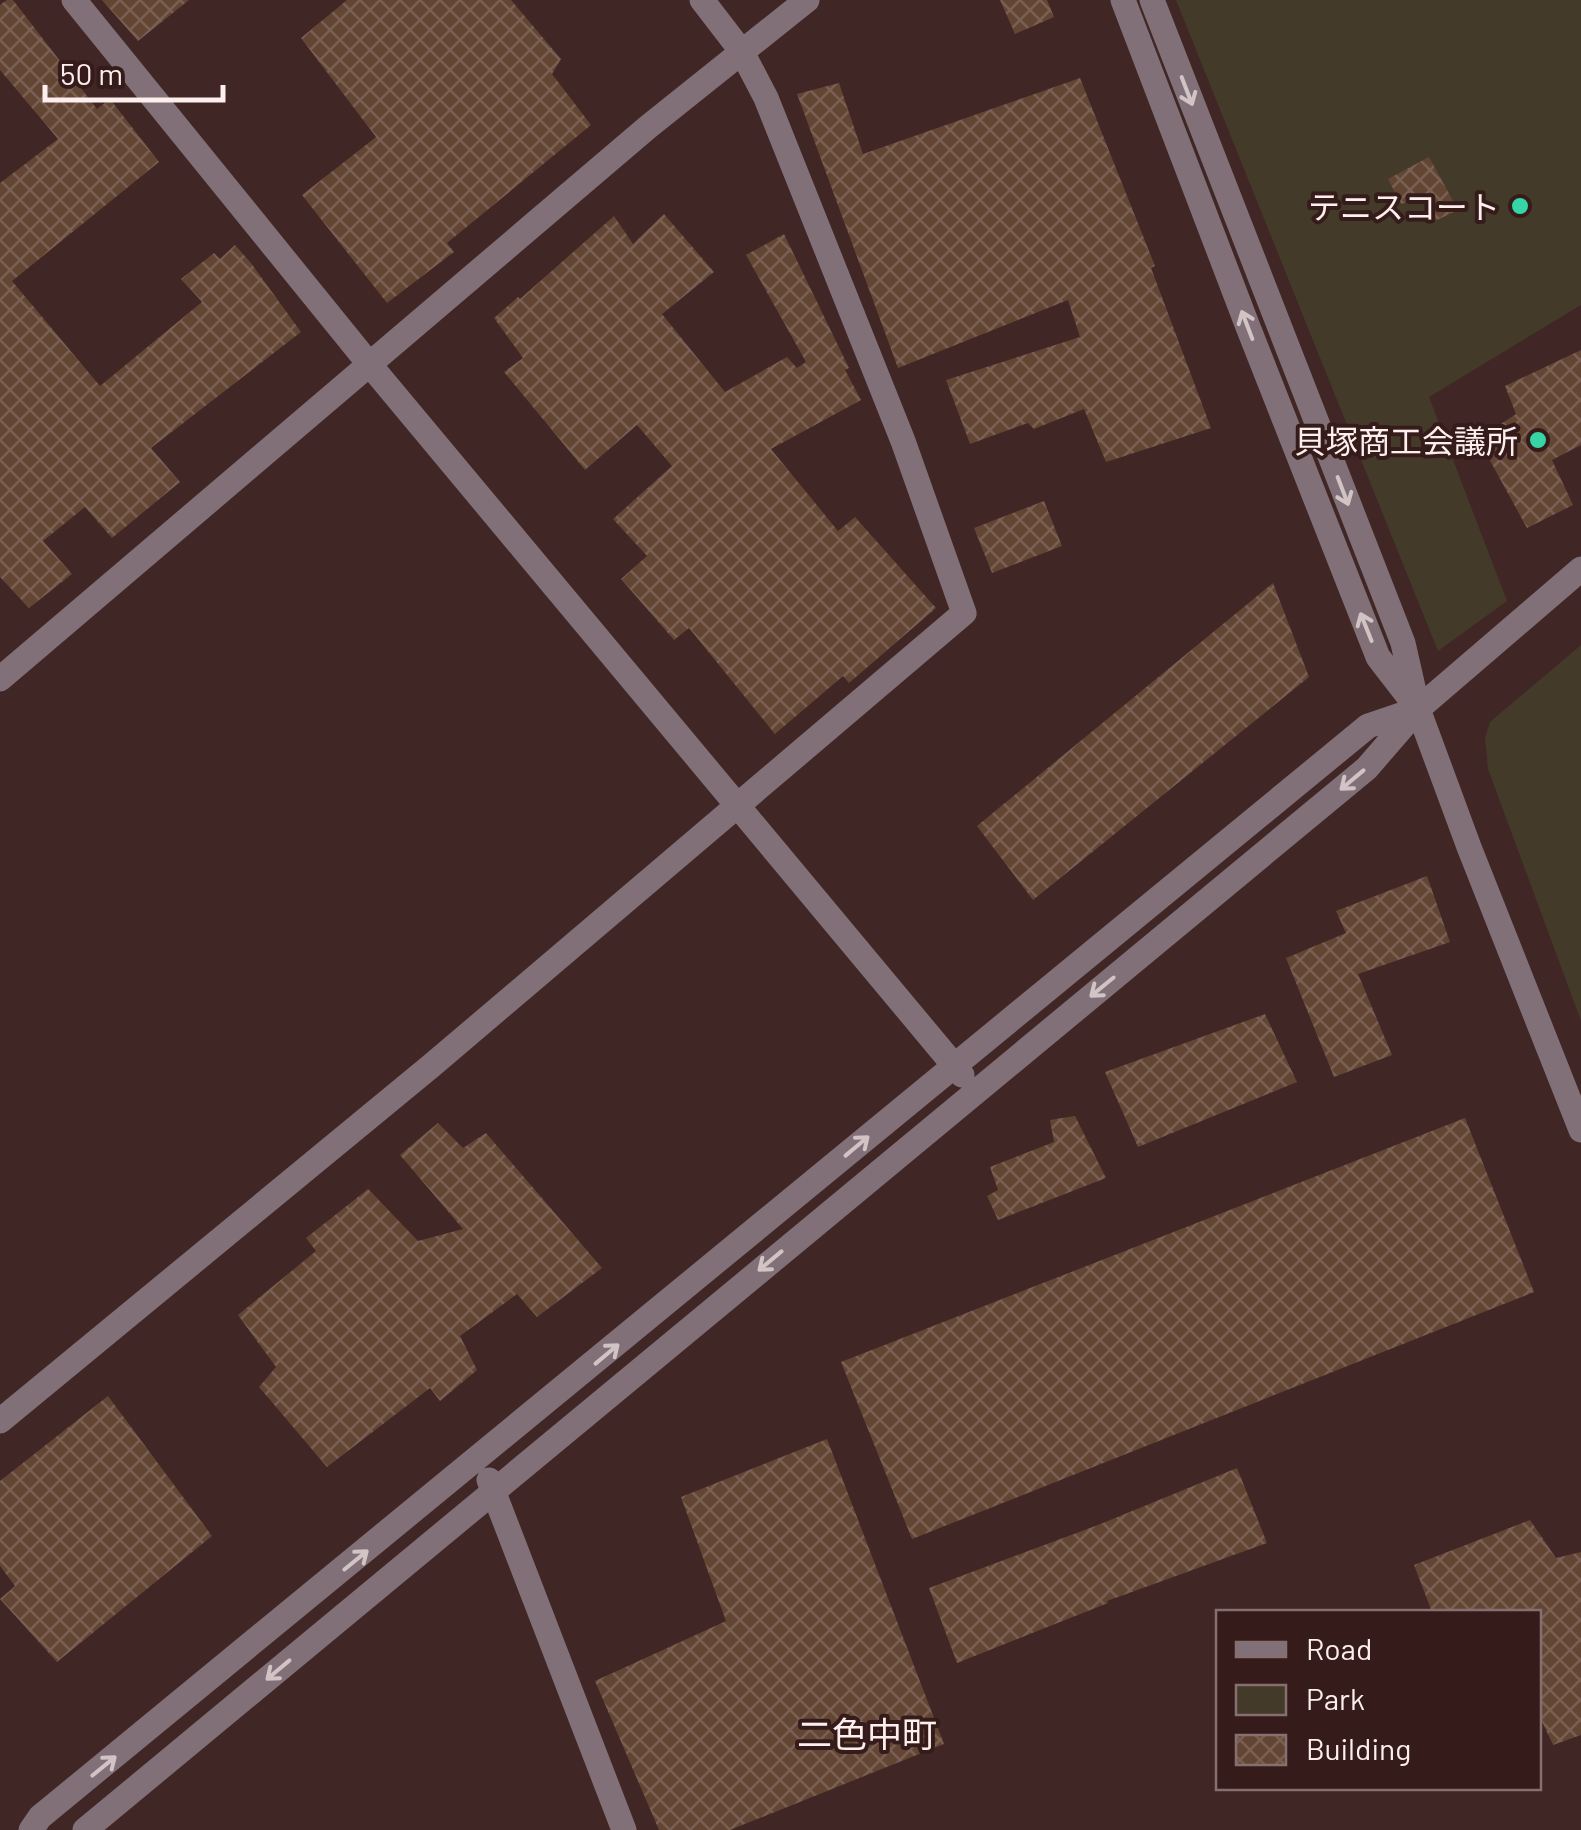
<svg xmlns="http://www.w3.org/2000/svg" width="1581" height="1830" viewBox="0 0 1581 1830" font-family="Barlow,'Noto Sans JP',sans-serif">
  <style>
    .park { fill: #443a29 }
    .building { fill: url(#building-cross-hatch) }
    .lines { fill: none; stroke-linecap: round; stroke-linejoin: round }
    .minor { stroke: #817077; stroke-width: 25 }
    .oneway { stroke: #d2c3c4 }
    .poi-dot { fill: #37d4a6; stroke: #351c1b; stroke-width: 4 }
    .labels { text-anchor: middle; dominant-baseline: central; stroke-width: 8; stroke-linejoin: round; paint-order: stroke }
    .poi-label { font-size: 32px; fill: #fdefed; stroke: #351c1b; text-anchor: end }
    .neighbourhood-label { font-size: 35px; fill: #fdefed; stroke: #351c1b }
  </style>
  <defs>
    <pattern id="building-cross-hatch" width="8" height="8" patternUnits="userSpaceOnUse" patternTransform="scale(2.5)"><rect width="8" height="8" fill="#634534"/><path d="M0 0l8 8M0 8l8-8" fill="none" stroke="#7a6052"/></pattern>
  </defs>
  <rect width="100%" height="100%" fill="#402625"/>
  <path class="park" d="M1176 0H1581V305L1429 397 1507 601 1438 651Z
    M1581 645V1021L1488 769 1485 738 1490 722Z"/>
  <path class="building" d="M7 0H13L97 109 110 99 159 162 12 281 100 386 202 302 181 279 214 253 220 259 235 245 251 263 301 332 151 448 180 482 112 538 85 507 43 541 72 574 29 608 0 577V183L58 139 0 70V5Z
    M102 0H189L138 41Z
    M347 0H511L561 59 552 74 591 125 447 243 454 252 387 303 302 195 376 137 301 38Z
    M1000 0H1047L1054 17 1015 34Z
    M1080 78 1155 266 1151 268 1211 428 1106 462 1084 409 1034 429 1028 423 970 444 946 380 1080 337 1068 300 898 368 797 94 839 83 863 154Z
    M1429 157 1458 210 1435 221 1421 198 1401 204 1388 179Z
    M664 214 714 272 662 314 725 392 787 357 797 368 806 362 746 255 784 234 849 368 845 370 861 400 771 449 838 531 855 517 936 608 849 683 843 676 775 734 689 628 674 640 621 579 647 556 613 519 672 466 637 425 585 470 504 372 523 358 494 318 518 297 520 299 614 216 633 244Z
    M1581 350V445L1552 460 1573 505 1527 528 1482 446 1505 434 1501 424 1516 414 1505 386Z
    M1044 501 1062 546 992 573 974 528Z
    M1273 583 1309 677 1033 900 977 826Z
    M1427 876 1450 942 1358 974 1392 1055 1334 1077 1286 958 1346 933 1336 911Z
    M1265 1014 1297 1082 1138 1147 1105 1072Z
    M1075 1116 1106 1178 998 1220 987 1196 998 1190 990 1167 1054 1142 1050 1120Z
    M1465 1118 1534 1292 912 1539 841 1362Z
    M438 1123 463 1148 486 1133 602 1268 537 1317 517 1294 460 1336 477 1370 440 1401 430 1388 327 1467 259 1387 276 1367 238 1315 316 1251 306 1238 368 1189 418 1241 463 1229 400 1155Z
    M108 1396 212 1536 57 1662 0 1599 15 1586 0 1566V1481Z
    M827 1439 944 1744 730 1830H659L595 1681 726 1621 681 1497Z
    M1237 1468 1267 1543 1107 1601 1108 1603 957 1663 929 1588 1098 1525Z
    M1530 1520 1556 1558 1581 1552V1735L1553 1745 1538 1713V1612H1432L1414 1565Z"/>
  <g class="lines">
    <path class="minor" d="M74 0 370 365 962 1075
      M1123 0 1248 327 1378 657 1412 701
      M1152 0 1403 643 1418 709 1469 847 1581 1130
      M0 679 648 127 807 0
      M0 1421 431 1066 964 613 903 441 766 98 742 52 702 0
      M489 1480 624 1830
      M31 1830 40 1817C485 1456 925 1089 1368 726L1418 709
      M85 1830 1367 768 1418 709 1581 569"/>
  </g>
  <defs><path id="oneway-shaft" d="M-6 0H5M1.5-3L5.5 0L1.5 3" fill="none" stroke-width="1.6" stroke-linecap="round" stroke-linejoin="round" transform="scale(2.5)"/></defs>
  <g class="oneway">
    <use href="#oneway-shaft" transform="translate(1187 91) rotate(69)"/>
    <use href="#oneway-shaft" transform="translate(1247 325) rotate(-111)"/>
    <use href="#oneway-shaft" transform="translate(1343 491) rotate(69)"/>
    <use href="#oneway-shaft" transform="translate(1366 627) rotate(-112)"/>
    <use href="#oneway-shaft" transform="translate(1352 780) rotate(140)"/>
    <use href="#oneway-shaft" transform="translate(1102 987) rotate(141)"/>
    <use href="#oneway-shaft" transform="translate(857 1146) rotate(-40)"/>
    <use href="#oneway-shaft" transform="translate(770 1261) rotate(140)"/>
    <use href="#oneway-shaft" transform="translate(607 1354) rotate(-40)"/>
    <use href="#oneway-shaft" transform="translate(356 1560) rotate(-39)"/>
    <use href="#oneway-shaft" transform="translate(278 1670) rotate(140)"/>
    <use href="#oneway-shaft" transform="translate(104 1766) rotate(-39)"/>
  </g>
  <g class="poi-dot">
    <circle cx="1520" cy="206" r="10"/>
    <circle cx="1538" cy="440" r="10"/>
  </g>
  <g class="labels">
    <g class="poi-label">
      <text x="1500" y="206">テニスコート</text>
      <text x="1518" y="440">貝塚商工会議所</text>
    </g>
    <g class="neighbourhood-label">
      <text x="867" y="1733">二色中町</text>
    </g>
  </g>
  <rect x="1216" y="1610" width="325" height="180" fill="#351c1b" stroke="#85706f" stroke-width="2.5"/>
  <rect x="1236" y="1642" width="50" height="15" fill="#817077" stroke="#85706f" stroke-width="2.5"/>
  <text x="1306" y="1660" font-size="30" fill="#fdefed">Road</text>
  <rect x="1236" y="1685" width="50" height="30" fill="#443a29" stroke="#85706f" stroke-width="2.5"/>
  <text x="1306" y="1710" font-size="30" fill="#fdefed">Park</text>
  <rect x="1236" y="1735" width="50" height="30" fill="url(#building-cross-hatch)" stroke="#85706f" stroke-width="2.5"/>
  <text x="1306" y="1760" font-size="30" fill="#fdefed">Building</text>
  <path d="M45 85v15h178v-15" fill="none" stroke="#fdefed" stroke-width="5"/>
  <text x="60" y="85" font-size="30" fill="#fdefed" stroke="#351c1b" stroke-width="8" paint-order="stroke">50 m</text>
</svg>
